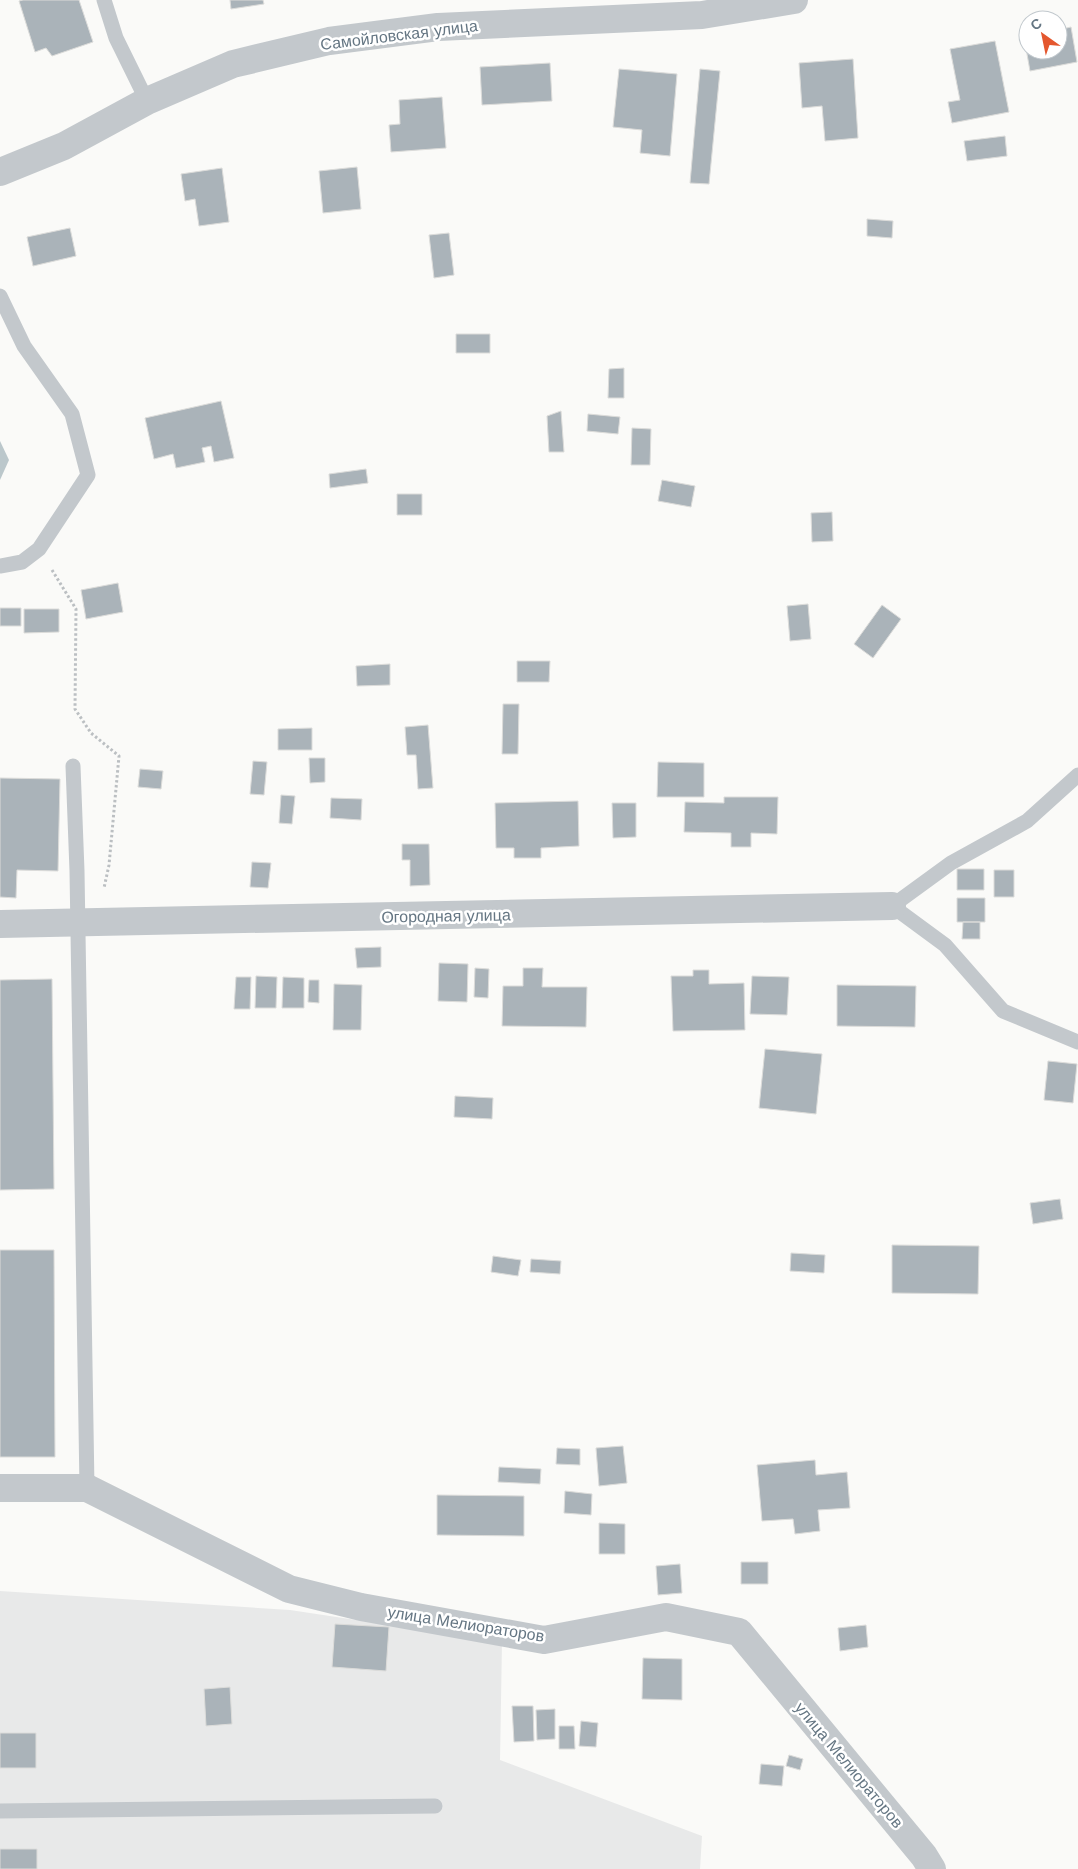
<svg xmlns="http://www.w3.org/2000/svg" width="1078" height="1869" viewBox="0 0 1078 1869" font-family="'Work Sans',sans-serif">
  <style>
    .built { fill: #e8e9e9 }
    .water { fill: #bbc7cb }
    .building { fill: #aab3b9; stroke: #dcdcda }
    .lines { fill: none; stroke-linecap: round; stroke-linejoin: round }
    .path { stroke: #bbbfc2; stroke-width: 3; stroke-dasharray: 2.5 2.5; stroke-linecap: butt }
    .service { stroke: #c3c8cc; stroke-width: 15 }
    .minor { stroke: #c3c8cc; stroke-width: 28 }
    .labels { text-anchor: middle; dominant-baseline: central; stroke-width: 5; stroke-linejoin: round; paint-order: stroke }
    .street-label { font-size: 16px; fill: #657683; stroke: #fff }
  </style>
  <rect width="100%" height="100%" fill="#fafaf8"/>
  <path class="built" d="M0 1591 290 1610 502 1642 500 1760 702 1836 700 1869H0Z"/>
  <path class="water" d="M0 441 9 460 0 480Z"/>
  <path class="building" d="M23 0H79L93 42 52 56 46 48 35 52 19 1Z
    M230 0H263L264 4 231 9Z
    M1071 27 1077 62 1030 71 1024 37 1028 36V50H1058V30Z
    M995 41 1009 112 952 123 948 102 960 100 950 49Z
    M853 59 858 138 825 141 822 106 802 108 799 63Z
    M550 63 552 101 482 105 480 67Z
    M619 69 677 74 670 156 640 153 642 130 613 127Z
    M700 69 720 71 709 184 690 183Z
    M442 97 446 148 391 152 389 125 400 124 399 100Z
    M1005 136 1007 156 967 161 964 141Z
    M357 167 361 209 323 213 319 171Z
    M222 168 229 222 199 226 195 199 185 201 181 174Z
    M867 219 893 221 892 238 867 236Z
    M70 228 76 256 33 266 27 237Z
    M449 233 454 275 434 278 429 235Z
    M456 334H490V353H456Z
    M624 368V398H608L609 369Z
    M221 401 234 458 214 462 211 446 202 448 205 462 176 468 173 454 154 459 145 418Z
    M561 411 564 452H549L547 416Z
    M588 414 620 417 618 434 587 431Z
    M632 428 651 429 650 465H631Z
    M366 469 368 483 330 488 329 474Z
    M662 480 695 486 691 507 658 501Z
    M397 494H422V515H397Z
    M832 512 833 541 812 542 811 513Z
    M118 583 123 612 86 619 81 590Z
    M808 604 811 639 790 641 787 606Z
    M882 605 901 619 873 658 854 644Z
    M0 608H21V626H0Z
    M24 609H59V632L24 633Z
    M517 661H550L549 682H517Z
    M390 664V685L357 686 356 666Z
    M503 704H519L518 754H502Z
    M428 725 433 788 418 789 416 755H407L405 727Z
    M312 728V750H278V729Z
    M309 758H325V782L310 783Z
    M253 761 267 762 264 795 250 794Z
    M658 762 704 763V797H657Z
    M140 769 163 771 161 789 138 787Z
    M0 778 60 779 58 871 17 870 16 898 0 897Z
    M281 795 295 796 292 824 279 823Z
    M724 797H778L777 834 751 833V847H731V833L684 832 685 802 724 803Z
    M331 798 362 799 361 820 330 818Z
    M578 801 579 846 541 848V858H514V848H496L495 803Z
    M612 803H636V837L613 838Z
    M402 844H429L430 885 410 886V860H402Z
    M252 862 271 863 268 888 250 887Z
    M957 869H984V890H957Z
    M994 870H1014V897H994Z
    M957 898H985V922H957Z
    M963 922H980V939H962Z
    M381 947V967L357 968 355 948Z
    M439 963 468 964 467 1002 438 1001Z
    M475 968 489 969 488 998 474 997Z
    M523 968H543L542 987H587L586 1027 502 1026 503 986H523Z
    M693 970H709V984L744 983 745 1030 673 1031 671 976H693Z
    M256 976 277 977 276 1008H255Z
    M752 976 789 977 787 1015 750 1014Z
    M236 977H251L250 1009H234Z
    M283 977 304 978V1008H282Z
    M52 979 54 1189 0 1190V980Z
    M309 980H319V1003L308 1002Z
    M334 984 362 985 361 1030H333Z
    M837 985 916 986 915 1027 837 1026Z
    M765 1049 822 1054 816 1114 759 1108Z
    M1048 1061 1077 1064 1073 1103 1044 1100Z
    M455 1096 493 1098 492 1119 454 1117Z
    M1060 1199 1063 1219 1033 1224 1030 1203Z
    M892 1245 979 1246 978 1294 892 1293Z
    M0 1250H54L55 1457H0Z
    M791 1253 825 1255 824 1273 790 1271Z
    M493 1256 521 1260 518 1276 491 1272Z
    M531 1259 561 1261 560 1274 530 1272Z
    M623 1446 627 1483 599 1486 596 1448Z
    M557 1448 580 1449V1465L556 1464Z
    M815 1460 816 1475 847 1472 850 1508 818 1510 820 1531 795 1534 793 1519 762 1521 757 1465Z
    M499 1467 541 1469 540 1484 498 1482Z
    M565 1491 592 1494 591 1515 564 1513Z
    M437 1495 524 1496V1536L437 1535Z
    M599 1523 625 1524V1554H599Z
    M741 1562H768V1584H741Z
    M680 1564 682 1593 658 1595 656 1566Z
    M335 1624 389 1627 386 1671 332 1667Z
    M866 1625 868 1647 840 1651 838 1628Z
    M643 1658 682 1659V1700L642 1699Z
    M230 1687 232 1724 206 1726 204 1689Z
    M512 1706H533L534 1741 514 1742Z
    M555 1709V1739L537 1740 536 1710Z
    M581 1721 598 1723 596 1747 579 1746Z
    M559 1726H574L575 1749H559Z
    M0 1733H36V1768H0Z
    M789 1755 803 1759 800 1770 786 1766Z
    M761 1764 784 1766 782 1786 759 1784Z
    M0 1849H37V1869H0Z"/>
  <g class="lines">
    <path class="path" d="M52 570 76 609 75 709 91 733 119 756 109 865 104 888"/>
    <path class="service" d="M104 0 116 38 147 101
      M0 296 24 346 72 414 88 475 39 549 22 562 0 566
      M73 766 77 871 87 1488
      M1078 775 1027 821 951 863 892 906 945 945 1003 1011 1078 1042
      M0 1811 435 1806"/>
    <path class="minor" d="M0 172 64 146 147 101 233 64 329 41 438 27 702 15 794 0
      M0 924 892 906
      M0 1488H87L289 1589 361 1607 544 1640 666 1617 739 1632 924 1856 932 1869"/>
  </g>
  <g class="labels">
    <g class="street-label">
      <text transform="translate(399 35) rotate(-7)">Самойловская улица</text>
      <text transform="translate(446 916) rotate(-1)">Огородная улица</text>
      <text transform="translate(466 1624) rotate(9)">улица Мелиораторов</text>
      <text transform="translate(849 1765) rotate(50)">улица Мелиораторов</text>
    </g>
  </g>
  <g transform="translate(1043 35) rotate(327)"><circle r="24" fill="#ffffff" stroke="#c1c8cd"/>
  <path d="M0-4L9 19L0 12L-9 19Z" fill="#e4572e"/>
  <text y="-8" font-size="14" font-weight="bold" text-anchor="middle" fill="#657683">С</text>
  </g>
</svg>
